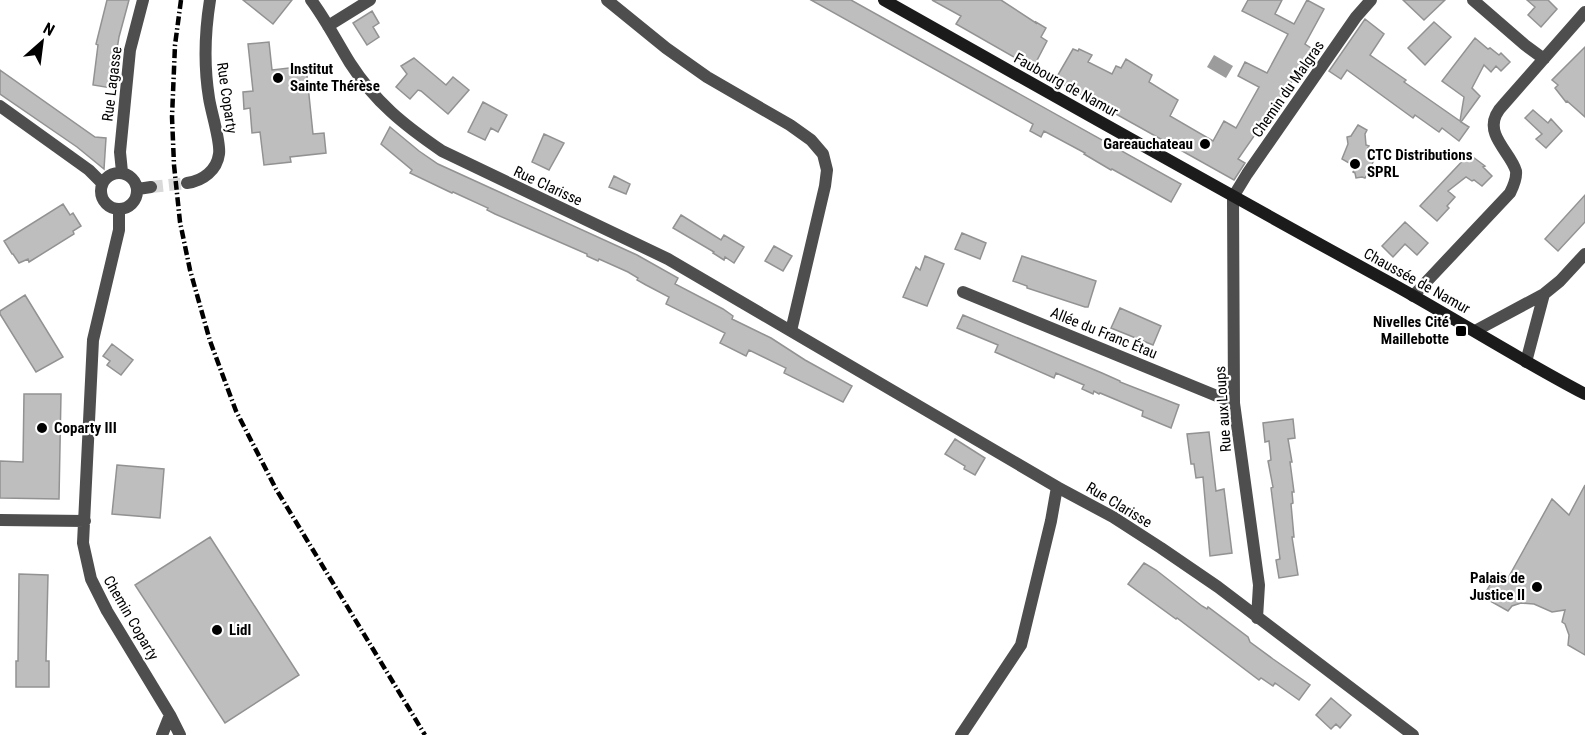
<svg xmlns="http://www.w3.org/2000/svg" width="1585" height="735" viewBox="0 0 1585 735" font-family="'Roboto Condensed',sans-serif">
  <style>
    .water { fill: #9c9c9c }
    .building { fill: #bebebe; stroke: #929292; stroke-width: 1.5 }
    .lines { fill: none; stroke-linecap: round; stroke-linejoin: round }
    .street-tunnel { stroke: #d9d9d9; stroke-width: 12; stroke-dasharray: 12 6; stroke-linecap: butt }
    .street { stroke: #4e4e4e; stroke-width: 12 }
    .secondary { stroke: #1b1b1b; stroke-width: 12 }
    .rail { stroke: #000; stroke-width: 4.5; stroke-dasharray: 9 3 1.5 3; stroke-linecap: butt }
    .poi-dot { fill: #000; stroke: #fff; stroke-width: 2 }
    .labels { text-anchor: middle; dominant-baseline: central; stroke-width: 4.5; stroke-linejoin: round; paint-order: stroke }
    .poi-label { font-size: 15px; font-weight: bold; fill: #000; stroke: #fff; text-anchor: start }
    .street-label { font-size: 15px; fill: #000; stroke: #fff }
  </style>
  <rect width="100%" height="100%" fill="#fff"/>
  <path class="water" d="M1214 55 1233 66 1226 78 1207 67Z"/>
  <path class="building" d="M107 0H129L119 37 111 88 93 85 98 45 96 44Z
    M243 0H292L273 24Z
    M811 0H851L1181 184 1171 202 1112 169 1111 170 1084 154 1085 153 1044 131 1041 137 1030 131 1033 124Z
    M932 0H1001L1036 23V22L1046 28 1041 37 1047 41 1033 68 956 24 961 16Z
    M1248 0H1282L1275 14 1294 24 1307 0 1324 9 1305 44 1314 50 1238 159 1245 163 1234 180 1055 80 1073 49 1078 51 1079 49 1092 55 1088 62 1112 74 1116 66 1121 68 1126 59 1152 75 1149 82 1178 100 1170 116 1213 141 1224 121 1236 128 1259 87 1238 76 1245 62 1267 73 1288 34 1242 11Z
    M1403 0H1445L1424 20Z
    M1527 0H1548L1557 9 1541 27 1528 15 1535 7Z
    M372 11 379 23 373 27 379 37 367 45 353 23Z
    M1365 19 1384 34 1370 55 1406 80 1404 82 1460 121 1464 97 1442 81 1475 38 1488 49 1490 48 1499 55 1501 53 1510 62 1501 71 1496 66 1491 72 1484 65 1472 88 1480 96 1461 122 1469 127 1459 141 1442 128 1439 132 1415 115 1413 118 1347 70 1341 79 1329 71Z
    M1434 22 1451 37 1425 65 1408 48Z
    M269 42 272 70 306 66 313 134 324 133 326 153 290 157 291 162 264 165 260 132 252 133 250 108 244 109 243 92 253 91 248 44Z
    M1585 47V117L1567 101 1566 102 1555 88 1558 85 1552 80Z
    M414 58 446 85 453 77 469 90 448 114 421 91 418 90 410 99 396 87 407 74 401 66Z
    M0 70 95 137 106 138 104 169 77 147 0 94Z
    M483 102 507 115 498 132 491 128 485 140 468 132Z
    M1533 110 1548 123 1551 119 1562 131 1546 148 1536 139 1542 134 1525 118Z
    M1358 125 1367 130 1365 134 1366 145 1369 146 1368 148 1377 154 1365 178 1362 177 1356 178 1355 173 1353 172 1356 167 1342 159 1348 144 1347 137 1351 136Z
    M390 127 419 151 438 164 637 255 678 278 675 284 723 309 733 316 732 319 771 338 805 360 852 386 843 402 784 373 786 368 749 350 746 356 720 343 725 333 666 304 669 297 646 285 637 280 638 278 628 272 599 259 598 261 587 256V254L495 214 487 210 488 208 453 192 452 193 410 173 412 170 381 144Z
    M544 134 564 143 549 170 532 162Z
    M1469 154 1485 166 1483 167 1492 176 1482 186 1474 180 1472 181 1466 177 1448 191 1455 197 1447 206 1449 208 1437 221 1420 206Z
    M614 176 630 184 626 194 609 187Z
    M1585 195V222L1558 251 1545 239Z
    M63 204 70 215 73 213 81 226 73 231 74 234 29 262 28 259 19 263 13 254H12L4 241Z
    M681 215 721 240 724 235 744 247 734 263 725 257 724 260 713 253 714 252 673 228Z
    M1405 222 1428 243 1417 255 1405 244 1393 257 1382 246Z
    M962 233 986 243 980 259 955 249Z
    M774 246 792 256 783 271 765 261Z
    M925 256 944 264 927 306 903 297 916 267 920 270Z
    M1022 256 1096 281 1088 307H1085L1027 288V286L1013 281Z
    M25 295 63 357 36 372 0 314V311Z
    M1120 308 1161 326 1153 345 1111 328Z
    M963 315 1102 373 1120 381V382L1179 405 1171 428 1142 416 1143 411 1100 393 1099 394 1094 391 1093 394 1082 389 1084 385 1056 373 1054 378 995 352 998 345 957 328Z
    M112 344 133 360 121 375 107 365 110 361 103 356Z
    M24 394H61L59 499 0 498V461L23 462Z
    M1293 419 1295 438 1288 439 1292 462H1290L1294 492H1292L1293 503 1291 504 1294 537H1292L1298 575 1279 578 1276 560 1280 559 1271 488 1273 487 1268 461 1271 460 1269 441 1265 442 1263 423Z
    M1209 432 1216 491 1224 489 1232 553 1210 556 1203 477 1196 478 1194 464H1191L1187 434Z
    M955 439 985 458 975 475 964 469 965 466 945 454Z
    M117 465 164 469 160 518 112 514Z
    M1585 485V655L1568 645 1569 635 1565 624 1562 622 1565 610 1552 612 1534 604 1521 603 1512 606 1508 611 1483 597 1498 571 1508 578 1552 499 1569 515Z
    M210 537 299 675 225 723 135 585Z
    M1144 563 1156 570 1202 606 1207 609 1208 607 1248 637 1250 642 1273 659 1310 685 1299 700 1275 683 1273 686 1261 678 1259 680 1177 618 1176 619 1128 584Z
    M19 574 48 575 46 661H49V687H16V661H18Z
    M1331 698 1351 715 1340 728 1336 724 1331 729 1316 715Z"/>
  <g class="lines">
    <path class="street-tunnel" d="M151 187 187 183"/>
    <path class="street" d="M311 0C326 20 337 42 350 63 375 102 404 125 442 151L668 259 1057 487 1113 517 1161 548 1218 587 1413 735
      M607 0 666 48 707 77 790 125 811 140 823 154 827 170 825 186 791 331
      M1473 0 1525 45 1544 59
      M328 26 370 0
      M0 106 89 170 102 183
      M122 172 120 152 130 50 143 0
      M101 191a18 18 0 1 1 36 0a18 18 0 1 1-36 0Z
      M187 183C203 181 217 170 219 154 221 142 211 112 209 98 204 67 205 31 210 0
      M138 189 151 187
      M119 209V230L93 340 83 543 91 579 107 611 170 715 180 735
      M963 292 1234 403
      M1413 296 1510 193C1513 187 1517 179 1516 171 1511 153 1486 136 1496 115 1498 111 1501 107 1504 104L1585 12
      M1475 331 1544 294 1560 281 1585 254
      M1526 362 1544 294
      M0 520 85 521
      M1257 618 1259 585 1234 403 1233 197 1247 174 1356 17 1371 0
      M162 735 170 715
      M961 735 1021 645 1051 521 1057 487"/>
    <path class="secondary" d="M884 0C1054 96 1224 192 1396 286 1459 321 1520 360 1585 394"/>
    <path class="rail" d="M181 0 175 45 172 117 174 165 180 222 190 270 210 341 236 411 276 489 425 735"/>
  </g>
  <g class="poi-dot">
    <circle cx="278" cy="78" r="6"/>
    <circle cx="1205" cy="144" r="6"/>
    <circle cx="1355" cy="164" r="6"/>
    <rect x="1455" y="325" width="12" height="12" rx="3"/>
    <circle cx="42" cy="428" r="6"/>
    <circle cx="1537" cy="587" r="6"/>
    <circle cx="217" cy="630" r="6"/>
  </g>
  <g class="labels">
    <g class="poi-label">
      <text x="290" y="69">Institut<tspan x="290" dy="17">Sainte Thérèse</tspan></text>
      <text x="1193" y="144" text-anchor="end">Gareauchateau</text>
      <text x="1367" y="155">CTC Distributions<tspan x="1367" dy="17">SPRL</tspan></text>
      <text x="1449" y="322" text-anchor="end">Nivelles Cité<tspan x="1449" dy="17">Maillebotte</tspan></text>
      <text x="54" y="428">Coparty III</text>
      <text x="1525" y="578" text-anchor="end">Palais de<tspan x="1525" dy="17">Justice II</tspan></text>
      <text x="229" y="630">Lidl</text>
    </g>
    <g class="street-label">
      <text transform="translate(112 84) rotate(-83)">Rue Lagasse</text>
      <text transform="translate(1066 85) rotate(29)">Faubourg de Namur</text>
      <text transform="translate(1288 89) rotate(-55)">Chemin du Malgras</text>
      <text transform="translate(227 98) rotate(82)">Rue Coparty</text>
      <text transform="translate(548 186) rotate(25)">Rue Clarisse</text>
      <text transform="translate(1417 281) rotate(29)">Chaussée de Namur</text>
      <text transform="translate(1104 333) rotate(22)">Allée du Franc Étau</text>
      <text transform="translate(1223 409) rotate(-94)">Rue aux Loups</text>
      <text transform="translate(1119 505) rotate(31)">Rue Clarisse</text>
      <text transform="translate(131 618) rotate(60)">Chemin Coparty</text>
    </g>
  </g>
  <g transform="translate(42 42) rotate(28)" stroke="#ffffff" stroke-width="4.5" paint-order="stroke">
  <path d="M0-4.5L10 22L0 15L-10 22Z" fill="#000000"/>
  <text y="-9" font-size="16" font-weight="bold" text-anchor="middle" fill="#000000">N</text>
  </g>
</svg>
